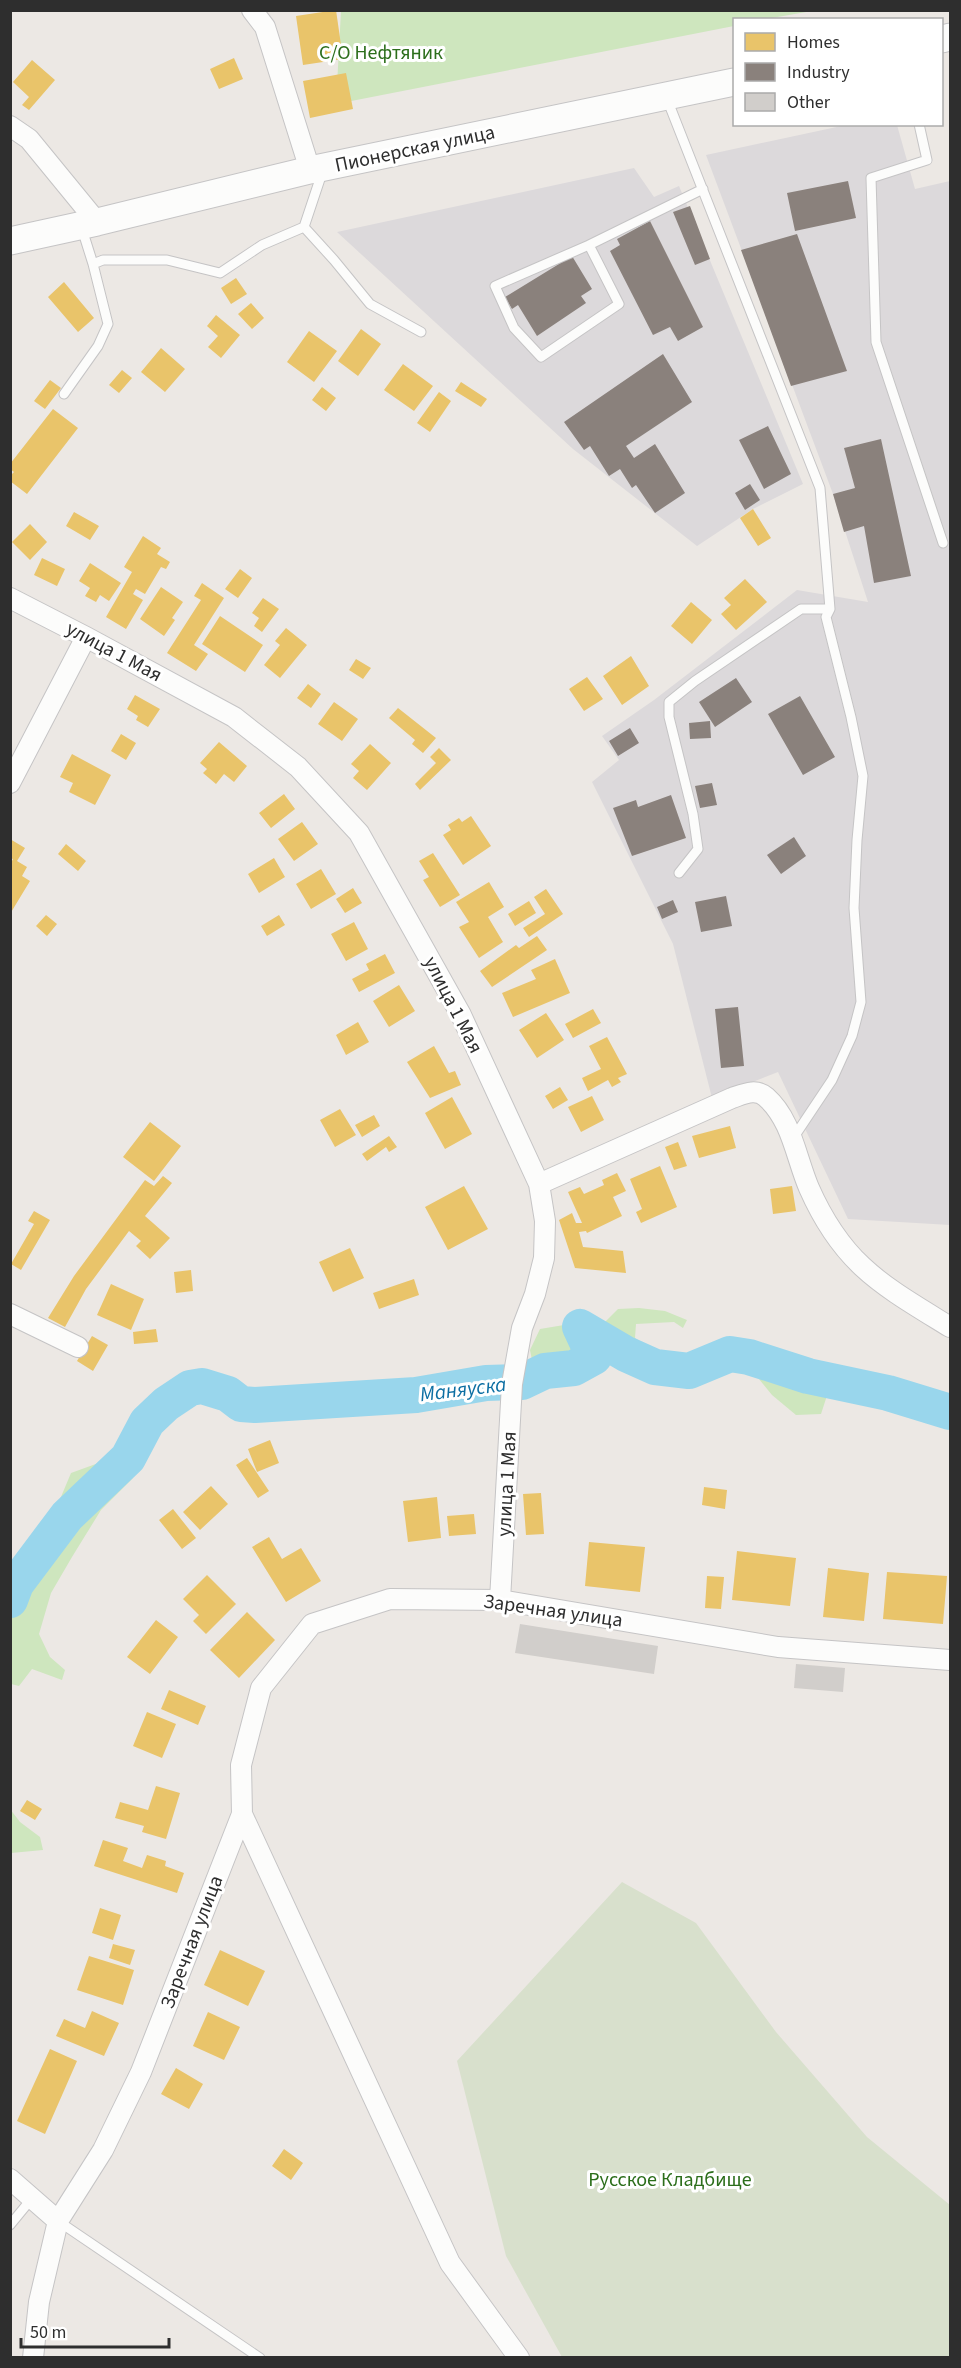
<svg xmlns="http://www.w3.org/2000/svg" width="961" height="2368" viewBox="0 0 961 2368" font-family="'Source Sans 3',sans-serif">
  <style>
    .industrial { fill: #dcd9db }
    .green { fill: #cee6be }
    .cemetery { fill: #d8e0cc }
    .homes { fill: #e9c46a }
    .industry { fill: #8a817c }
    .lines { fill: none; stroke-linecap: round; stroke-linejoin: round }
    .river { stroke: #99d6ec; stroke-width: 36 }
    .building { fill: #d1cecb }
    .service-casing { stroke: #c5c4c5; stroke-width: 11 }
    .minor-casing { stroke: #c5c4c5; stroke-width: 22 }
    .secondary-casing { stroke: #c5c4c5; stroke-width: 29 }
    .service { stroke: #fcfcfb; stroke-width: 9 }
    .minor { stroke: #fcfcfb; stroke-width: 20 }
    .secondary { stroke: #fcfcfb; stroke-width: 27 }
    .labels { text-anchor: middle; dominant-baseline: central; stroke-width: 6; stroke-linejoin: round; paint-order: stroke }
    .park-label { font-size: 20px; fill: #2c6e1b; stroke: #fff }
    .street-label { font-size: 20px; fill: #2e2e2e; stroke: #fff }
    .water-label { font-size: 21px; font-style: italic; fill: #0d6fa3; stroke: #fff }
  </style>
  <rect width="100%" height="100%" fill="#ece8e4"/>
  <path class="industrial" d="M846 125H897L915 189 950 181V1225L848 1219 778 1072 712 1098 673 944 592 782 619 760 602 736 654 700 797 590 868 602 833 494 706 155Z
    M634 168 654 197 679 186 803 484 753 509 697 546 573 449 337 232Z"/>
  <path class="green" d="M341 11H812L766 19 734 20V26L336 104Z
    M639 1308 665 1311 687 1320 683 1328 674 1322 636 1324 635 1338 646 1345 653 1353 621 1345 597 1335 583 1340 595 1350 580 1361 533 1365 530 1350 540 1329 576 1323 602 1325 618 1309Z
    M769 1357C798 1357 809 1358 834 1374L821 1414 796 1415 772 1395 759 1379Z
    M104 1461H134L141 1466 132 1479 101 1510 72 1557 51 1593 39 1634 50 1657 65 1670 62 1680 32 1669 19 1686 11 1684V1579L58 1504 71 1473Z
    M10 1809 20 1822 40 1837 43 1850 11 1853Z"/>
  <path class="cemetery" d="M622 1882 696 1923 776 2032 867 2137 950 2205V2357H562L506 2256 457 2061Z"/>
  <path class="homes" d="M336 10 343 59 303 65 296 16Z
    M234 58 243 79 219 89 210 69Z
    M32 60 55 80 29 110 22 105 29 97 13 82Z
    M346 73 353 109 310 118 303 81Z
    M236 278 247 294 231 304 221 288Z
    M64 282 94 318 78 332 48 297Z
    M251 303 264 318 252 329 238 314Z
    M216 315 240 335 221 358 208 347 218 336 207 326Z
    M361 329 381 344 358 376 338 361Z
    M309 331 337 351 314 382 287 362Z
    M161 348 185 369 165 392 141 372Z
    M403 364 433 386 414 411 384 390Z
    M122 370 132 378 119 393 109 385Z
    M50 380 61 388 45 409 34 401Z
    M461 382 487 399 481 407 455 391Z
    M322 387 336 398 326 411 312 400Z
    M439 392 451 401 430 432 417 423Z
    M53 409 78 428 27 494 10 481V476L14 472 10 469V464Z
    M753 509 771 538 758 546 740 518Z
    M74 512 99 526 90 540 66 526Z
    M30 524 47 542 30 560 12 542Z
    M143 536 161 548 157 554 170 562 166 569 161 567 145 594 136 589 133 594 143 600 126 629 106 617 132 572 124 567Z
    M42 558 65 569 57 586 34 575Z
    M90 563 121 583 109 601 100 595 96 602 85 596 90 588 79 581Z
    M240 569 252 578 238 598 225 589Z
    M745 579 767 602 736 630 721 614 731 605 724 598Z
    M202 583 224 598 194 645 208 654 196 671 167 653 201 600 194 596Z
    M161 587 183 602 172 618 175 620 164 636 140 619Z
    M263 598 279 609 262 632 254 626 259 618 252 613Z
    M691 602 712 620 692 644 671 626Z
    M220 616 263 645 245 672 202 644Z
    M286 628 307 645 280 678 264 665 280 645 275 641Z
    M631 656 649 686 622 705 603 676Z
    M356 659 371 668 363 679 349 670Z
    M587 677 603 699 584 711 569 689Z
    M308 684 321 694 311 708 297 698Z
    M135 695 160 709 148 727 136 720 138 716 127 709Z
    M334 702 358 719 342 741 318 724Z
    M398 708 436 738 423 753 412 744 415 740 389 718Z
    M121 734 136 743 126 760 111 751Z
    M219 742 247 766 234 782 224 774 216 784 203 773 207 769 200 763Z
    M370 744 391 763 367 790 353 778 359 771 351 764Z
    M439 748 451 760 420 790 415 784 436 763 430 757Z
    M72 754 111 775 95 805 69 792 73 783 60 777Z
    M284 794 295 809 271 828 259 813Z
    M471 816 491 846 463 865 443 835 451 830 448 825 459 818 462 822Z
    M302 822 318 844 294 861 278 839Z
    M10 839 25 848 17 861 27 867 22 876 30 881 10 914V865L13 859 10 858Z
    M66 844 86 861 78 871 58 854Z
    M433 853 460 895 440 907 423 880 429 877 419 861Z
    M274 858 285 877 259 893 248 874Z
    M321 869 336 894 311 909 296 884Z
    M489 882 504 907 488 917 503 942 479 958 459 927 469 922 456 902Z
    M353 888 362 903 345 913 336 899Z
    M546 889 563 914 529 937 523 928 545 914 534 897Z
    M529 901 536 913 515 926 508 914Z
    M46 915 57 924 47 936 36 926Z
    M279 915 285 925 267 936 261 926Z
    M354 922 368 949 346 961 331 934Z
    M537 936 547 950 492 987 480 971 516 945 519 948Z
    M385 954 395 973 359 992 352 979 369 970 366 964Z
    M555 959 570 993 513 1017 502 993 536 979 531 970Z
    M399 985 415 1011 389 1027 373 1001Z
    M593 1009 601 1023 573 1038 565 1024Z
    M546 1013 564 1040 537 1058 519 1030Z
    M358 1022 369 1042 346 1055 336 1035Z
    M607 1037 627 1074 618 1078 621 1082 612 1087 608 1080 588 1091 582 1078 601 1069 589 1046Z
    M434 1046 449 1073 455 1071 461 1085 430 1098 407 1062Z
    M560 1087 568 1100 553 1109 545 1096Z
    M592 1096 604 1120 581 1132 568 1107Z
    M452 1097 472 1134 445 1149 425 1113Z
    M340 1109 356 1135 335 1147 320 1120Z
    M374 1115 380 1126 362 1137 355 1125Z
    M150 1122 181 1146 154 1181 123 1157Z
    M730 1126 736 1148 699 1158 692 1136Z
    M389 1136 397 1147 389 1152 386 1147 367 1161 362 1154Z
    M678 1142 687 1166 674 1170 665 1147Z
    M660 1166 677 1207 641 1223 636 1212 642 1209 630 1179Z
    M617 1173 626 1191 613 1197 622 1216 587 1233 586 1231 579 1232 583 1247 623 1251 626 1273 575 1268 559 1220 572 1213 576 1223H582L568 1192 580 1187 584 1194 604 1185 602 1180Z
    M163 1176 172 1183 145 1216 170 1238 150 1259 136 1246 141 1241 129 1231 86 1289 65 1327 48 1318 74 1276 145 1180 154 1186Z
    M464 1186 488 1229 448 1250 425 1207Z
    M792 1186 796 1211 773 1214 770 1189Z
    M34 1211 50 1220 21 1270 11 1264 34 1224 28 1221Z
    M350 1248 364 1278 333 1292 319 1262Z
    M191 1270 193 1291 176 1293 174 1272Z
    M414 1279 419 1295 379 1309 373 1293Z
    M111 1284 144 1299 131 1330 97 1315Z
    M156 1329 158 1342 134 1344 133 1332Z
    M92 1336 108 1345 93 1371 77 1361Z
    M270 1440 279 1463 257 1472 248 1449Z
    M247 1458 269 1491 258 1498 236 1465Z
    M211 1486 228 1504 200 1530 183 1512Z
    M704 1487 727 1490 725 1509 702 1505Z
    M541 1493 544 1534 526 1535 523 1494Z
    M437 1497 441 1538 408 1542 403 1501Z
    M173 1509 196 1538 182 1549 159 1520Z
    M474 1514 476 1534 449 1536 447 1516Z
    M269 1537 282 1559 301 1548 321 1581 286 1602 252 1547Z
    M589 1542 645 1547 640 1592 585 1586Z
    M737 1551 796 1558 790 1606 732 1600Z
    M828 1568 869 1573 864 1621 823 1617Z
    M887 1572 947 1576 943 1624 883 1619Z
    M207 1575 236 1604 206 1634 193 1621 199 1615 183 1599Z
    M707 1576 724 1577 721 1609 705 1608Z
    M247 1612 275 1640 239 1678 210 1650Z
    M156 1620 178 1637 150 1674 127 1657Z
    M169 1690 206 1706 198 1725 161 1709Z
    M147 1712 176 1724 162 1758 133 1746Z
    M156 1786 180 1793 166 1839 142 1832 144 1826 115 1818 120 1802 148 1810Z
    M27 1800 42 1809 35 1820 20 1811Z
    M103 1840 128 1848 123 1861 142 1868 147 1855 166 1861 165 1866 184 1873 177 1893 94 1866Z
    M100 1908 121 1915 113 1940 92 1933Z
    M113 1944 135 1950 130 1965 109 1958Z
    M220 1950 265 1971 248 2006 204 1985Z
    M89 1956 134 1970 123 2005 77 1990Z
    M92 2011 119 2023 104 2056 56 2036 64 2019 85 2028Z
    M208 2012 240 2027 224 2060 193 2046Z
    M50 2049 77 2061 45 2134 17 2121Z
    M176 2068 203 2084 189 2109 161 2094Z
    M284 2149 303 2163 291 2180 272 2166Z"/>
  <path class="industry" d="M848 181 856 218 795 231 787 193Z
    M690 206 710 259 695 265 673 212Z
    M650 221 703 327 678 341 670 327 653 335 610 251 620 245 617 239Z
    M797 234 847 371 791 386 741 250Z
    M572 256 592 289 581 296 586 303 537 336 518 305 512 309 505 297Z
    M663 354 692 402 626 446 634 458 655 444 685 493 655 513 636 485 632 488 620 469 609 476 590 446 584 450 564 422Z
    M768 426 791 474 764 489 739 440Z
    M881 439 911 576 874 583 864 526 844 532 833 494 855 488 844 448Z
    M750 484 760 500 745 510 735 493Z
    M736 678 752 702 715 727 699 702Z
    M800 696 835 757 803 775 768 714Z
    M710 721 711 738 690 739 689 723Z
    M630 728 639 743 618 756 609 741Z
    M712 783 717 805 700 808 695 786Z
    M671 795 686 838 632 856 613 808 636 800 638 807Z
    M794 837 806 856 781 874 767 855Z
    M726 896 732 926 701 932 695 902Z
    M673 900 678 912 662 919 657 907Z
    M738 1007 744 1066 721 1068 715 1009Z"/>
  <g class="lines">
    <path class="river" d="M10 1600 16 1584 67 1516 128 1458 147 1422 166 1404 190 1388 202 1386 228 1394 241 1404 255 1405 416 1395 486 1383 522 1382 545 1371 574 1368 594 1357 580 1327 626 1354 655 1367 689 1371 730 1354 749 1357 808 1376 888 1393 950 1412"/>
  </g>
  <path class="building" d="M520 1624 658 1646 654 1674 515 1653Z
    M796 1664 845 1668 843 1692 794 1688Z"/>
  <g class="lines">
    <defs>
      <path id="service" d="M667 99 820 488 830 609 826 617 851 717 863 776 857 840 854 908 861 1002 852 1036 832 1080 792 1140
        M919 124 927 160 871 178 876 342 943 543
        M304 227 334 260 370 304 421 332
        M82 229 93 264 103 260H167L220 273 262 245 304 227 323 170
        M589 245 619 304 541 357 514 328 495 286 589 245 703 189
        M64 394 98 346 108 324 93 264
        M679 873 698 849 693 814 669 717V702L695 681 801 609H830
        M58 2221 260 2358
        M10 2225 33 2197"/>
      <path id="minor" d="M252 10 265 27 310 170
        M10 126 29 139 97 222
        M10 598 86 637 234 717 298 767 359 833 461 1015 539 1184 545 1221 544 1258 535 1294 522 1328 512 1384 500 1600
        M10 783 86 637
        M539 1184 732 1098C744 1094 756 1088 766 1097 792 1120 796 1158 809 1188 843 1265 882 1285 950 1327
        M10 1314 78 1347
        M242 1814 450 2263 519 2358
        M10 2179 58 2221
        M33 2358 39 2302 58 2221 103 2150 141 2072 242 1814 241 1765 261 1688 312 1624 390 1599 500 1600 778 1647 950 1660"/>
      <path id="secondary" d="M942 39 950 37
        M10 241 97 222 310 170 734 82"/>
    </defs>
    <use href="#service" class="service-casing"/>
    <use href="#minor" class="minor-casing"/>
    <use href="#secondary" class="secondary-casing"/>
    <use href="#service" class="service"/>
    <use href="#minor" class="minor"/>
    <use href="#secondary" class="secondary"/>
  </g>
  <g class="labels">
    <g class="park-label">
      <text x="381" y="53">С/О Нефтяник</text>
      <text x="670" y="2180">Русское Кладбище</text>
    </g>
    <g class="street-label">
      <text transform="translate(415 149) rotate(-12)">Пионерская улица</text>
      <text transform="translate(114 652) rotate(28)">улица 1 Мая</text>
      <text transform="translate(453 1005) rotate(63)">улица 1 Мая</text>
      <text transform="translate(507 1484) rotate(-87)">улица 1 Мая</text>
      <text transform="translate(553 1611) rotate(8)">Заречная улица</text>
      <text transform="translate(192 1942) rotate(-69)">Заречная улица</text>
    </g>
    <g class="water-label">
      <text transform="translate(463 1389) rotate(-7)">Маняуска</text>
    </g>
  </g>
  <rect width="961" height="2368" fill="none" stroke="#2e2e2e" stroke-width="24"/>
  <rect x="733" y="18" width="210" height="108" fill="#ffffff" stroke="#ababab" stroke-width="1.5"/>
  <rect x="745" y="33" width="30" height="18" fill="#e9c46a" stroke="#ababab" stroke-width="1.5"/>
  <text x="787" y="48" font-size="18" fill="#2e2e2e">Homes</text>
  <rect x="745" y="63" width="30" height="18" fill="#8a817c" stroke="#ababab" stroke-width="1.5"/>
  <text x="787" y="78" font-size="18" fill="#2e2e2e">Industry</text>
  <rect x="745" y="93" width="30" height="18" fill="#d1cecb" stroke="#ababab" stroke-width="1.5"/>
  <text x="787" y="108" font-size="18" fill="#2e2e2e">Other</text>
  <path d="M21 2338v9h148v-9" fill="none" stroke="#2e2e2e" stroke-width="3"/>
  <text x="30" y="2338" font-size="18" fill="#2e2e2e" stroke="#ffffff" stroke-width="4.5" paint-order="stroke">50 m</text>
</svg>
